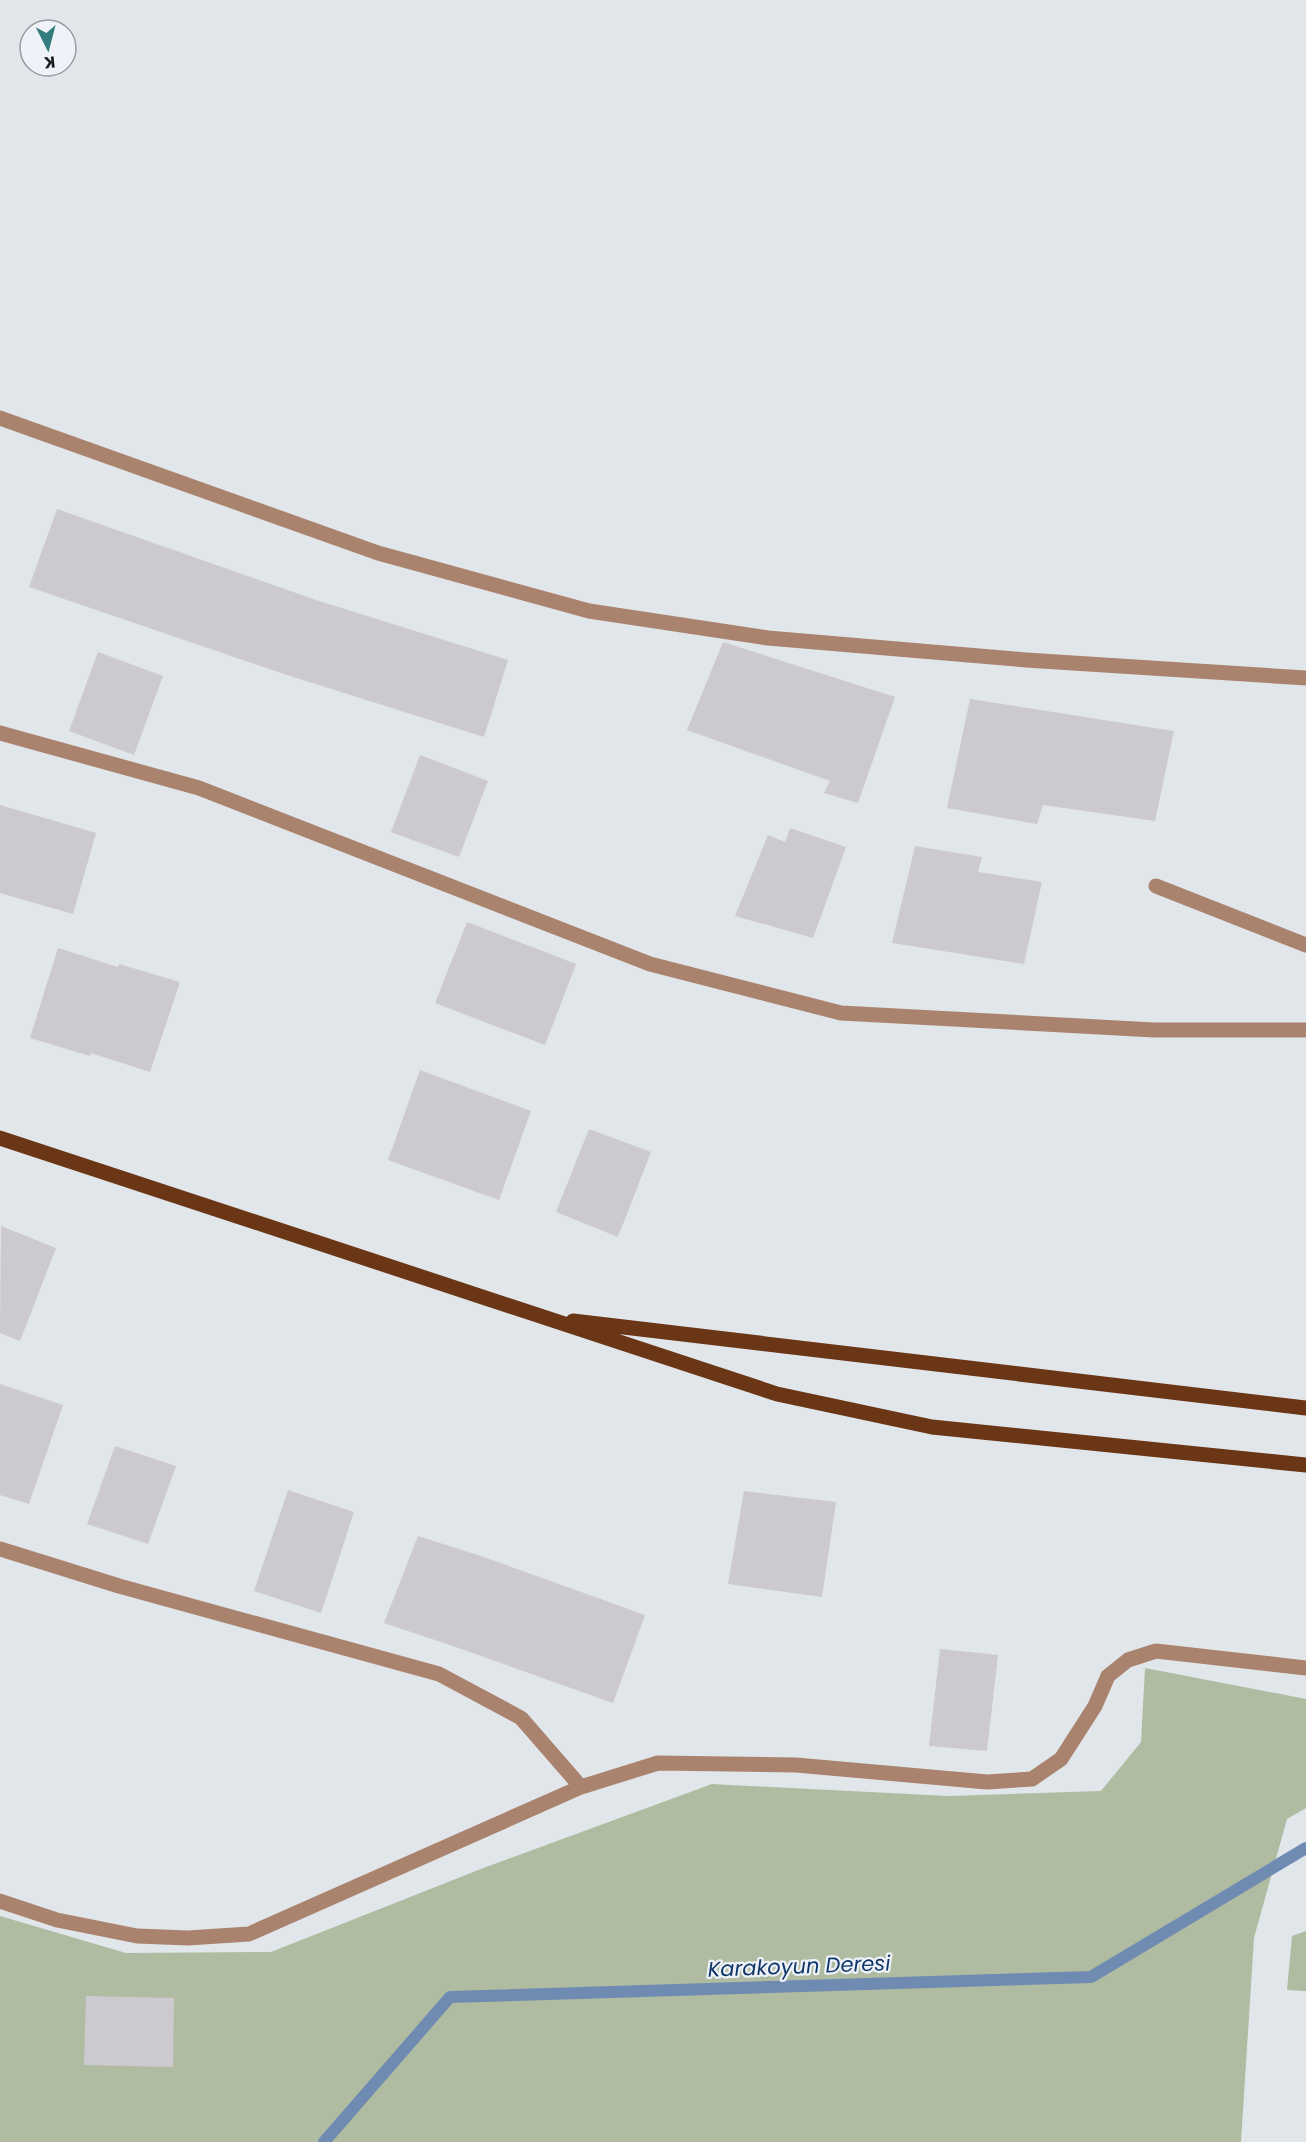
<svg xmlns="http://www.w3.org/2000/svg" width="1306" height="2142" viewBox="0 0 1306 2142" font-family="Poppins,sans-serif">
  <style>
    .green { fill: #b0bca1 }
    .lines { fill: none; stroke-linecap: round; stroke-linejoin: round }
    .stream { stroke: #708bb2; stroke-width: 12 }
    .building { fill: #ccc9cf }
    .minor { stroke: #aa836e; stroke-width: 15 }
    .major { stroke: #6a3616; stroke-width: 15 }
    .labels { text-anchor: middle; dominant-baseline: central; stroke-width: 4.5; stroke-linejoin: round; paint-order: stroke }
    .water-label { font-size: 21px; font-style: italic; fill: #113668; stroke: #eff3f9 }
  </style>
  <rect width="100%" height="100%" fill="#e1e6eb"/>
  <path class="green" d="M1145 1668 1306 1699V1808L1287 1819 1254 1938 1241 2142H0V1916L126 1953 271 1952 486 1867 712 1784 948 1796 1101 1791 1141 1742Z
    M1306 1931V1991L1287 1990 1292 1936Z"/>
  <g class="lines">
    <path class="stream" d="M324 2142 450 1997 1091 1977 1306 1848"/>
  </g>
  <path class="building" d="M57 509 316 600 508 660 484 737 290 676 29 587Z
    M723 642 895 697 858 803 824 793 830 781 687 730Z
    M98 652 163 676 134 755 69 731Z
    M970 699 1174 731 1155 821 1043 805 1037 824 947 808Z
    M420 755 488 781 459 857 391 832Z
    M0 805 96 833 73 914 0 893Z
    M790 828 846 847 813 938 735 916 768 835 785 842Z
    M915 846 982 857 978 872 1042 882 1024 964 892 943Z
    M467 922 576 964 545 1045 435 1003Z
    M58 948 118 967 119 964 180 982 150 1072 91 1053 90 1056 30 1038Z
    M420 1070 531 1111 499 1200 388 1160Z
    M589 1129 651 1152 618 1237 556 1212Z
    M1 1226 56 1248 20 1341 0 1333Z
    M0 1384 63 1405 29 1504 0 1495Z
    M115 1446 176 1466 148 1544 87 1524Z
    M288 1490 354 1512 321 1613 254 1591Z
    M744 1491 836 1502 822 1597 728 1584Z
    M418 1536 484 1557 645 1615 613 1703 450 1645 384 1623Z
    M940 1649 998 1655 987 1751 929 1746Z
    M86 1996 174 1998 173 2067 84 2065Z"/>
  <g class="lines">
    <path class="minor" d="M0 418 378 553 589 611 768 638 1026 660 1306 678
      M0 733 199 788 650 964 841 1013 1154 1030H1306
      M1156 886 1306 945
      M0 1549 119 1586 439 1674 521 1718 581 1787
      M0 1901 57 1920 137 1936 188 1938 249 1934 581 1787 658 1763 796 1765 987 1782 1032 1779 1061 1759 1095 1706 1108 1676 1128 1660 1156 1651 1306 1668"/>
    <path class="major" d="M0 1138 777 1394 932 1427 1306 1465
      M573 1321 1306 1408"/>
  </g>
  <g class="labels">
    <g class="water-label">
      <text transform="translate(799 1966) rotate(-2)">Karakoyun Deresi</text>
    </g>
  </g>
  <g transform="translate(48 48) rotate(174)"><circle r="28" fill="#eff3f9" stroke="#999da1" stroke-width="1.5"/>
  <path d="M0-4.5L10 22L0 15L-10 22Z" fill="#327c7d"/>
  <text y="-9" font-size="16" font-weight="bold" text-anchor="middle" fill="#191b1d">K</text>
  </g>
</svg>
